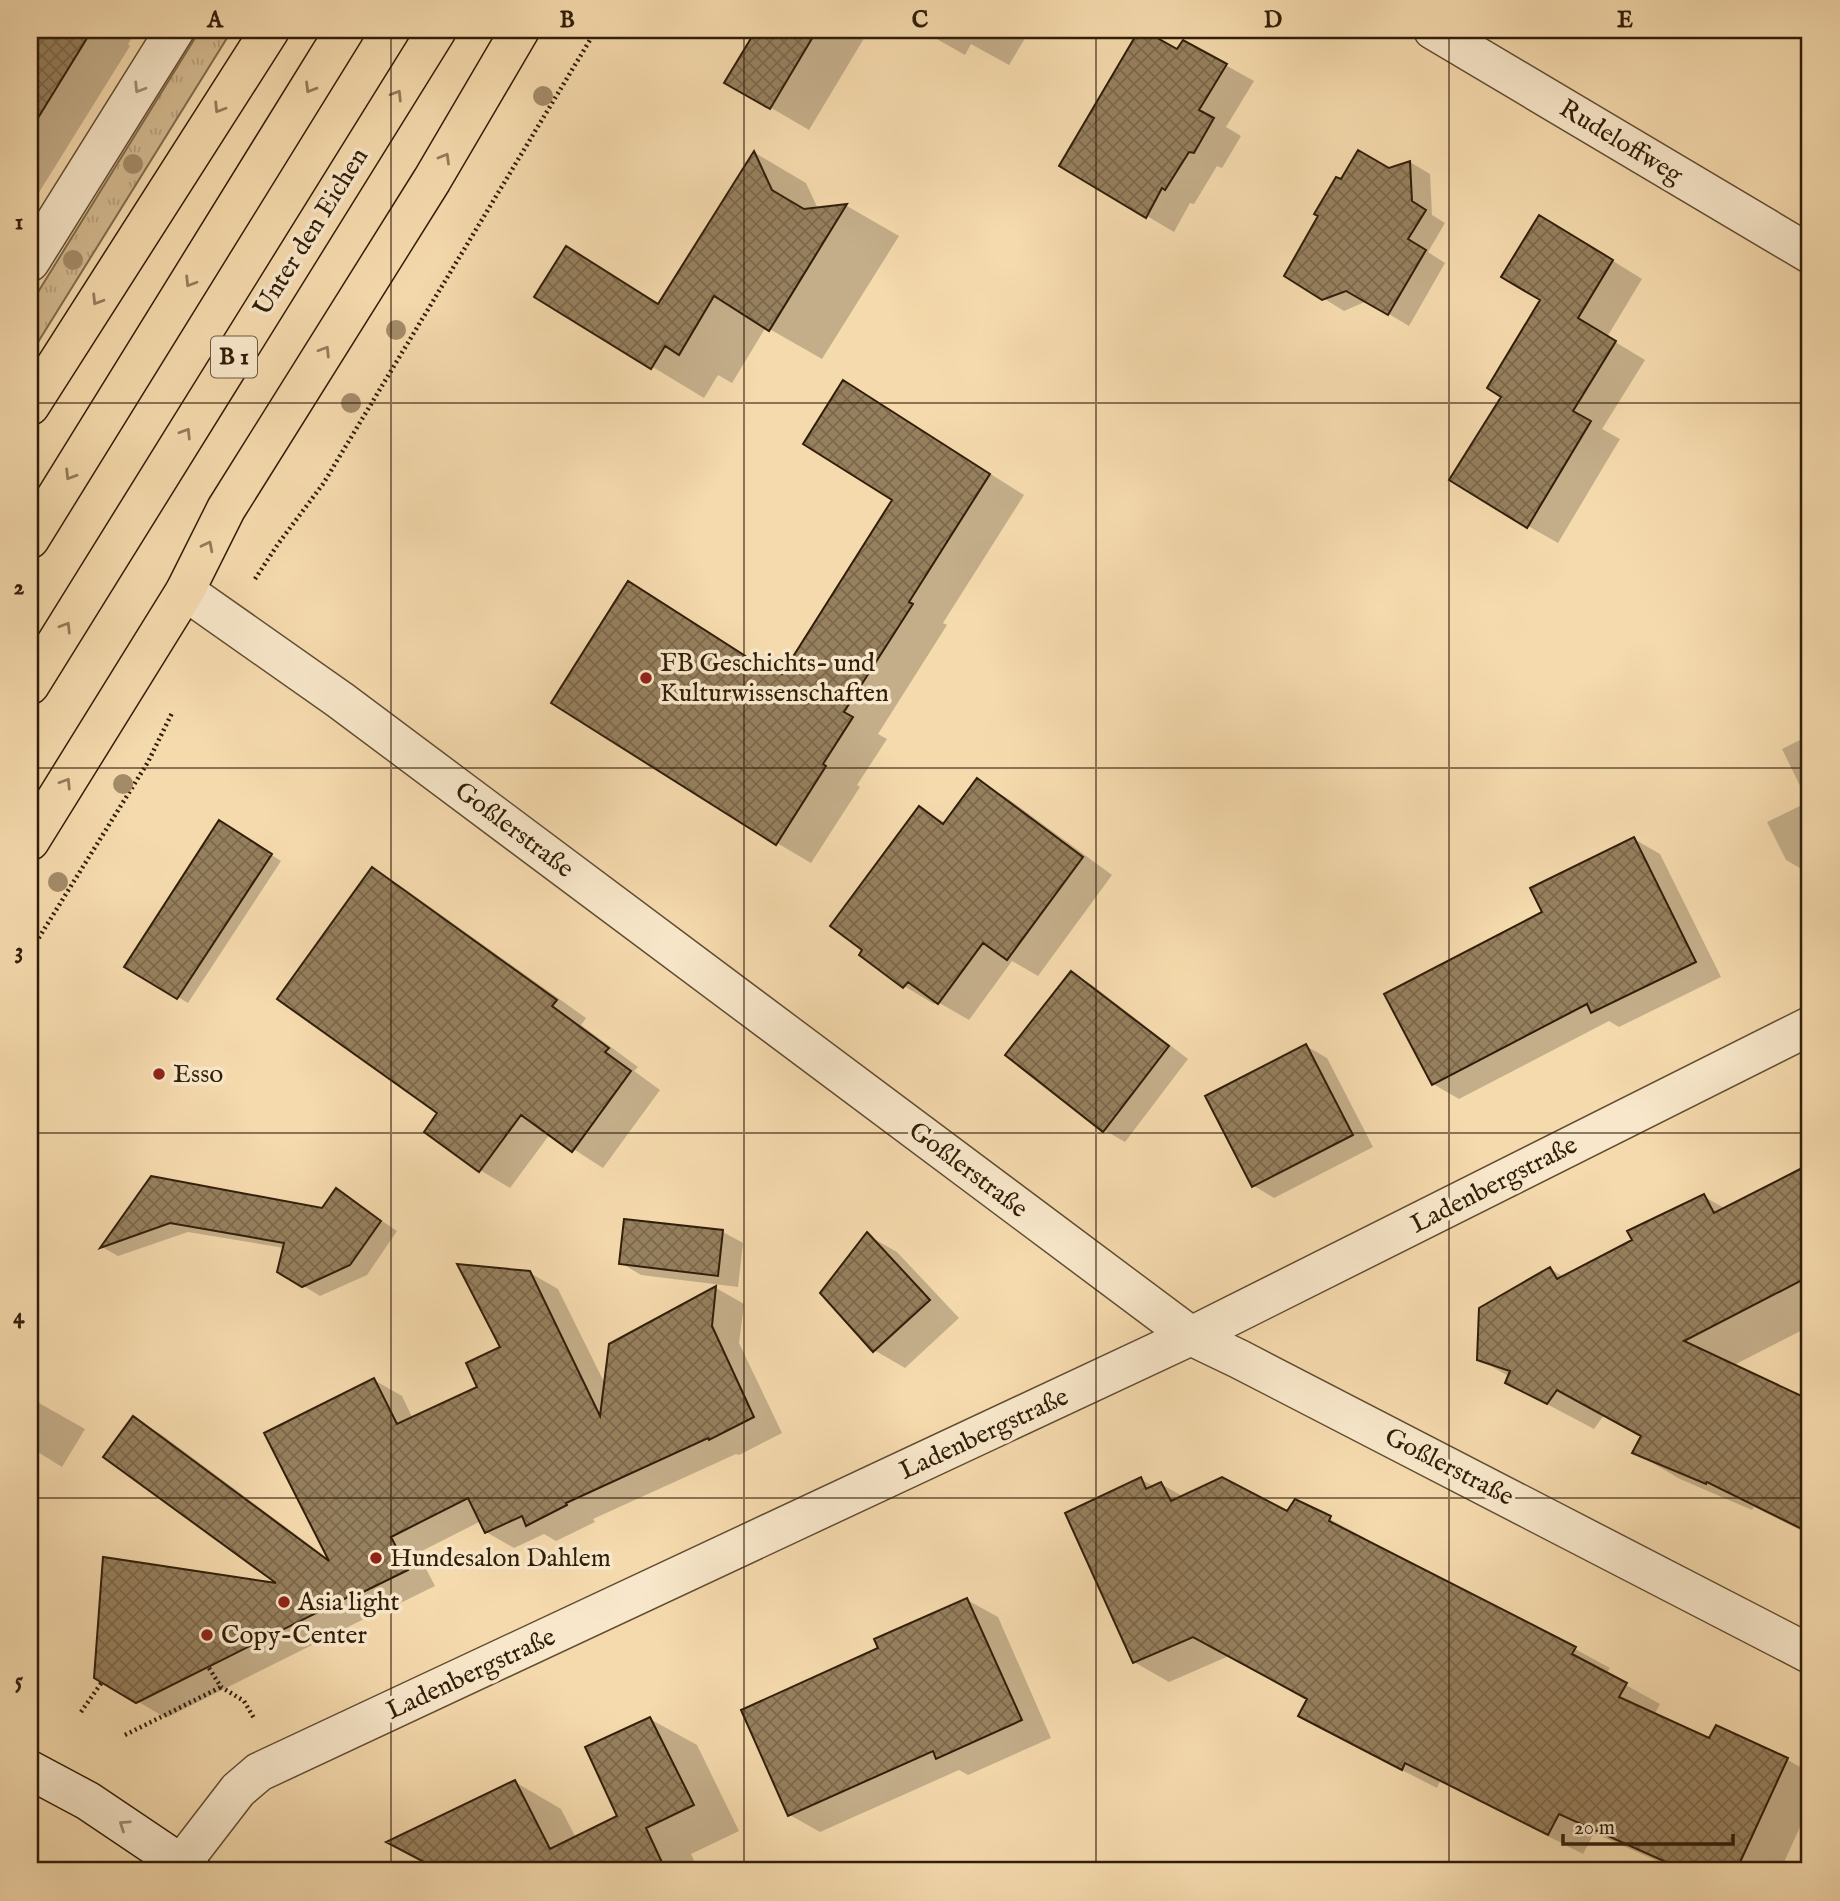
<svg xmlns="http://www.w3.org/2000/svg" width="1840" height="1901" viewBox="0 0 1840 1901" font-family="'IM FELL English',serif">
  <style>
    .grass { fill: url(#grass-tufts); stroke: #826c4d; stroke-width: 2 }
    .shadow { fill: #0003 }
    .building { fill: url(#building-cross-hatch); stroke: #311e09; stroke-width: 2 }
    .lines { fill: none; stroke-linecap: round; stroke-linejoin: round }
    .minor-casing { stroke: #624d32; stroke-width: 41 }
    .secondary-casing { stroke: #311e09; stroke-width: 41 }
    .primary-casing { stroke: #311e09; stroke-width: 41 }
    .path { stroke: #311e09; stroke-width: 4.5; stroke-dasharray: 2 3.5; stroke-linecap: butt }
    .minor { stroke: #f8e7ca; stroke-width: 38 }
    .secondary { stroke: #f8e7ca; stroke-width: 38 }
    .primary { stroke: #f5daad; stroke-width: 38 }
    .tree { fill: #a48c69 }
    .oneway { stroke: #9e8d73 }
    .oneway2 { stroke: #937c5b }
    .grid { fill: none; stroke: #311e09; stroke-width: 2; stroke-opacity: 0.55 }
    .poi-dot { fill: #8f2418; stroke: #f8e7ca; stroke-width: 2.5 }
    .labels { text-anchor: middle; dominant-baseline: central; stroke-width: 7; stroke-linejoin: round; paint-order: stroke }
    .shield { fill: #f8e7ca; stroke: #6d5a43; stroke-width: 2 }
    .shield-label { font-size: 24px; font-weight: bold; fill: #311e09 }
    .street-label { font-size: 26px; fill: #311e09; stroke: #f8e7ca }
    .poi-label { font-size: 26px; fill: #311e09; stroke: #f8e7ca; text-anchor: start }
    .neatline { fill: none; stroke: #311e09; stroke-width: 2.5 }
    .grid-label { font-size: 23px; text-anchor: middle; font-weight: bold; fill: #311e09 }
  </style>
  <defs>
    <pattern id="grass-tufts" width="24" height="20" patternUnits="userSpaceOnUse" patternTransform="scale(1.75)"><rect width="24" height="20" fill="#d4ba91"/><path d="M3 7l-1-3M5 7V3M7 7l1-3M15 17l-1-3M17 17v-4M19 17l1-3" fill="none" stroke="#b69f7c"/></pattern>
    <pattern id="building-cross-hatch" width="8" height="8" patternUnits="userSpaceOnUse" patternTransform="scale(1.75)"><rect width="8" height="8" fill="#97805e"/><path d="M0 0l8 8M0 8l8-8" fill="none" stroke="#7c684c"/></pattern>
  </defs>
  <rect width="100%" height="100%" fill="#f5daad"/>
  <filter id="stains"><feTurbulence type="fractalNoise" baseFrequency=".00286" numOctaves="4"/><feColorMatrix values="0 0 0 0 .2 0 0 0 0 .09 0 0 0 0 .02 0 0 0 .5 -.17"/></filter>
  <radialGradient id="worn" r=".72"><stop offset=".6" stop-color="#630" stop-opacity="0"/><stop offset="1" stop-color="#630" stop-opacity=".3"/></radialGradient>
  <path class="grass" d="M200 30H232L30 355V305Z"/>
  <path class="shadow" d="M30 30H137L128 44 130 46 30 207Z
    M758 30H869L809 130 727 82Z
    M921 30H1030L1009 65 971 44 965 55Z
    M1184 42 1254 81 1226 127 1241 136 1222 168 1217 166 1194 204 1190 203 1174 232 1147 216 1178 51Z
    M755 153 806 183 818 209 847 206 899 236 822 359 766 327 732 383 718 375 704 398 537 297 567 248 660 304Z
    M1410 162 1430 174 1432 215 1445 223 1428 252 1445 263 1409 326 1367 301 1344 311 1323 298 1342 181 1389 170Z
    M1570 234 1642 279 1607 337 1645 360 1602 429 1620 439 1558 543 1528 526 1503 396Z
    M878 403 1024 495 943 623 947 625 878 734 887 739 857 785 860 787 811 863 777 843 663 604 760 665 761 662 784 675 895 499Z
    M1810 735V874L1786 860 1767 822 1808 802 1782 749Z
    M977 781 1007 798 1112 875 1038 976 1012 961 969 1020 936 1001 934 1004 904 986 919 808 946 823Z
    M229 828 281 861 188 1003 126 966Z
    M1634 839 1660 854 1721 977 1619 1027 1609 1021 1459 1099 1433 1084 1544 913Z
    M372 869 402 887 586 1018 581 1025 638 1067 634 1071 660 1090 603 1168 550 1134 510 1188 480 1170 440 1113Z
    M1071 973 1092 985 1188 1059 1125 1142 1104 1130Z
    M1306 1046 1327 1058 1373 1147 1274 1198 1254 1186Z
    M1810 1166V1326L1732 1366 1810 1402V1535L1754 1507 1752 1510 1680 1479 1634 1452 1643 1436 1604 1415 1594 1429 1507 1383 1510 1377 1479 1359 1550 1269 1564 1277 1634 1241 1703 1196 1726 1209Z
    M151 1178 322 1210 337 1191 397 1231 367 1275 320 1296 279 1271 284 1248 188 1232 118 1256 102 1247Z
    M723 1232 743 1243 738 1287 641 1275 621 1263Z
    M867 1235 897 1252 959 1318 905 1368 874 1350Z
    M530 1273 558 1289 606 1386 611 1345 716 1288 744 1304 739 1343 782 1433 739 1455 736 1454 593 1519 595 1522 556 1541 544 1534 514 1548 486 1532 481 1521 418 1553 435 1586 378 1614 376 1613 166 1718 96 1677 283 1585 133 1418 162 1435 330 1560 374 1380 402 1396 413 1419 480 1388 502 1348Z
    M30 1398 85 1429 62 1467 30 1447Z
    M1140 1479 1155 1487 1161 1484 1184 1497 1288 1513 1296 1501 1365 1538 1363 1541 1575 1649 1610 1668 1606 1674 1660 1704 1654 1715 1710 1741 1717 1728 1788 1760 1810 1773V1805L1780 1871H1680L1594 1833 1583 1854 1440 1781 1437 1788 1335 1736 1301 1716 1309 1699 1229 1656 1169 1682 1134 1662Z
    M967 1600 998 1617 1051 1738 968 1775 959 1770 820 1832 790 1815 880 1648Z
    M650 1719 697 1745 739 1831 691 1854 699 1871H441L389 1842 515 1782 561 1809 576 1838 619 1817Z"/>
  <path class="building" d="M30 30H92L30 131Z
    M756 30H817L770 109 724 83Z
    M1139 30H1143L1177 49 1183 40 1227 64 1199 110 1214 118 1194 153 1189 152 1165 190 1162 188 1146 218 1059 166Z
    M1358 150 1389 168 1410 161 1412 201 1426 210 1408 239 1426 250 1388 315 1346 291 1322 300 1284 276 1318 216 1314 214 1336 177 1341 179Z
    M754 151 772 190 804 209 847 204 769 331 714 296 679 355 665 346 651 369 534 297 566 246 658 304Z
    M1539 215 1613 260 1578 318 1616 341 1573 411 1591 421 1527 528 1449 480 1501 397 1487 388 1540 300 1501 277Z
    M843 380 990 474 909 602 913 604 844 712 853 717 823 764 826 766 776 845 551 703 628 581 758 664 760 659 782 674 892 500 803 444Z
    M977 778 1083 857 1007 960 983 943 938 1004 908 982 903 988 859 955 862 950 830 926 919 806 943 824Z
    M219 820 272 854 177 999 124 967Z
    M1634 837 1696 962 1591 1013 1587 1004 1432 1085 1384 994 1542 912 1530 888Z
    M372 867 557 1000 552 1006 609 1048 605 1052 631 1071 572 1152 521 1115 479 1172 424 1132 437 1113 277 999Z
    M1071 971 1169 1046 1103 1132 1005 1055Z
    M1306 1044 1353 1135 1252 1187 1205 1096Z
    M1810 1164V1276L1684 1341 1810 1400V1533L1707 1482 1706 1484 1632 1453 1641 1436 1557 1390 1547 1404 1505 1383 1510 1371 1477 1360 1479 1308 1550 1267 1557 1279 1632 1240 1627 1231 1704 1194 1714 1213Z
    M151 1176 322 1208 336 1188 381 1221 350 1265 302 1287 277 1272 284 1243 170 1223 100 1248Z
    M624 1219 723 1230 718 1276 619 1264Z
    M867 1232 930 1300 873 1352 820 1293Z
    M457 1264 530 1271 600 1416 609 1344 716 1286 712 1326 754 1417 709 1440 708 1438 566 1503 567 1505 526 1526 522 1516 485 1533 468 1498 391 1537 408 1570 349 1599 348 1597 136 1703 94 1678 103 1557 276 1583 103 1457 133 1416 329 1561 264 1433 374 1378 397 1424 477 1387 466 1363 500 1347Z
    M1141 1477 1146 1489 1161 1482 1171 1501 1222 1477 1287 1511 1295 1499 1331 1516 1329 1521 1576 1647 1572 1654 1627 1683 1619 1697 1709 1738 1716 1725 1788 1758 1736 1871H1686L1559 1814 1548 1835 1405 1763 1402 1770 1298 1716 1307 1699 1193 1637 1133 1663 1065 1513Z
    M967 1598 1022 1720 936 1759 933 1751 788 1816 741 1710 878 1648 874 1639Z
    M650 1717 694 1805 646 1828 666 1871H441L386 1842 515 1780 550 1849 617 1816 585 1747Z"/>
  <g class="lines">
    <defs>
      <path id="minor" d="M1433 30 1810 254
        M30 262 175 30
        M185 591 340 700 1191 1336 1239 1359 1810 1654
        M181 1864 238 1790 259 1772 1191 1336 1810 1026"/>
      <path id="secondary" d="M30 1770 88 1801 192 1871"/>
      <path id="primary" d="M30 406 270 30
        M30 539 345 30
        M30 685 437 30
        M30 841 185 591 226 509 432 180 520 30"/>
    </defs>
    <use href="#minor" class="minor-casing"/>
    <use href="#secondary" class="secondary-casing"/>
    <use href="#primary" class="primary-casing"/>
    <path class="path" d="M255 579 278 544 323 484 596 30
      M30 952 148 762 173 711
      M209 1668 221 1687 244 1701 255 1720
      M81 1712 102 1682
      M125 1735 221 1687"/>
    <use href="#minor" class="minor"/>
    <use href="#secondary" class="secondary"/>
    <use href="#primary" class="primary"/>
  </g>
  <g class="tree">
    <circle cx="543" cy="96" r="10"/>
    <circle cx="133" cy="164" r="10"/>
    <circle cx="73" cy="260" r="10"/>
    <circle cx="396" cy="330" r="10"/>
    <circle cx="351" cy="403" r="10"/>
    <circle cx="123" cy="784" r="10"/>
    <circle cx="58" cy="882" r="10"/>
  </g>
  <defs><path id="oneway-chevron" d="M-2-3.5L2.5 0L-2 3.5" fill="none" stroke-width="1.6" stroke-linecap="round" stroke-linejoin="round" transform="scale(1.75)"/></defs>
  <g class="oneway">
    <use href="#oneway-chevron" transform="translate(139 88) rotate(122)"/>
    <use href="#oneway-chevron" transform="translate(124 1825) rotate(-146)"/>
  </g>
  <g class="oneway2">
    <use href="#oneway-chevron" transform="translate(310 88) rotate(121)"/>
    <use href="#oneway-chevron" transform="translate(397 95) rotate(-58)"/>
    <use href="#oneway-chevron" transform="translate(219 108) rotate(122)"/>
    <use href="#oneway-chevron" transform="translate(445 158) rotate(-60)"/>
    <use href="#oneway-chevron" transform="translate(190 282) rotate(122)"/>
    <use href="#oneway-chevron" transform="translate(97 300) rotate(122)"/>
    <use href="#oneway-chevron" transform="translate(325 351) rotate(-58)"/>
    <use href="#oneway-chevron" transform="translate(186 433) rotate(-58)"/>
    <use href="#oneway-chevron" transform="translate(70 475) rotate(122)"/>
    <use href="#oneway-chevron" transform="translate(208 546) rotate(-63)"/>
    <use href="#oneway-chevron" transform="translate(66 627) rotate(-58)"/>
    <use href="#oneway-chevron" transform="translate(66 783) rotate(-58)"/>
  </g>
  <path class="grid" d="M391 30V1871M744 30V1871M1096 30V1871M1449 30V1871M30 403H1810M30 768H1810M30 1133H1810M30 1498H1810"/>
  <g class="poi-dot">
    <circle cx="646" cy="678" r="7"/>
    <circle cx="159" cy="1074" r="7"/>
    <circle cx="376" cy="1558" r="7"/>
    <circle cx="284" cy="1602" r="7"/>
    <circle cx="207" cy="1635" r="7"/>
  </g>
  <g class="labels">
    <rect class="shield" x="211" y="336.5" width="46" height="41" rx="5"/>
    <g class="shield-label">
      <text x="234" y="357">B 1</text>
    </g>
    <g class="street-label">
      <text transform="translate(1621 142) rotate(31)">Rudeloffweg</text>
      <text transform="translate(311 232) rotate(-58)">Unter den Eichen</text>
      <text transform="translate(514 830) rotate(37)">Goßlerstraße</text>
      <text transform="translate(968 1170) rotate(37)">Goßlerstraße</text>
      <text transform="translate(1494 1185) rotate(-27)">Ladenbergstraße</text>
      <text transform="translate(984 1434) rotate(-25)">Ladenbergstraße</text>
      <text transform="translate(1449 1467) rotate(27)">Goßlerstraße</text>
      <text transform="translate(471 1674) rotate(-25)">Ladenbergstraße</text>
    </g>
    <g class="poi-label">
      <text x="660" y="663">FB Geschichts- und<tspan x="660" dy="30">Kulturwissenschaften</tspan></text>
      <text x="173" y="1074">Esso</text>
      <text x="390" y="1558">Hundesalon Dahlem</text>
      <text x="298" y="1602">Asia light</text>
      <text x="221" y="1635">Copy-Center</text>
    </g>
  </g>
  <rect width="1840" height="1901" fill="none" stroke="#f5daad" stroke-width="77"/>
  <path d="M1563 1834v10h170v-10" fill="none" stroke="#311e09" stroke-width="3.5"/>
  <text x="1574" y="1834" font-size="21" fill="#311e09" stroke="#f8e7ca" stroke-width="5" paint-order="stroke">20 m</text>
  <rect x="38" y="38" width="1763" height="1824" class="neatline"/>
  <g class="grid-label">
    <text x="215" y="27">A</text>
    <text x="567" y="27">B</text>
    <text x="920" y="27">C</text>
    <text x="1273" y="27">D</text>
    <text x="1625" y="27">E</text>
    <text x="19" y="229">1</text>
    <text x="19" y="594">2</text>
    <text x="19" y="958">3</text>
    <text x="19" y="1323">4</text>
    <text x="19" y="1688">5</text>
  </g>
  <rect width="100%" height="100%" filter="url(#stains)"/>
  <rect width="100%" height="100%" fill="url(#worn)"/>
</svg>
